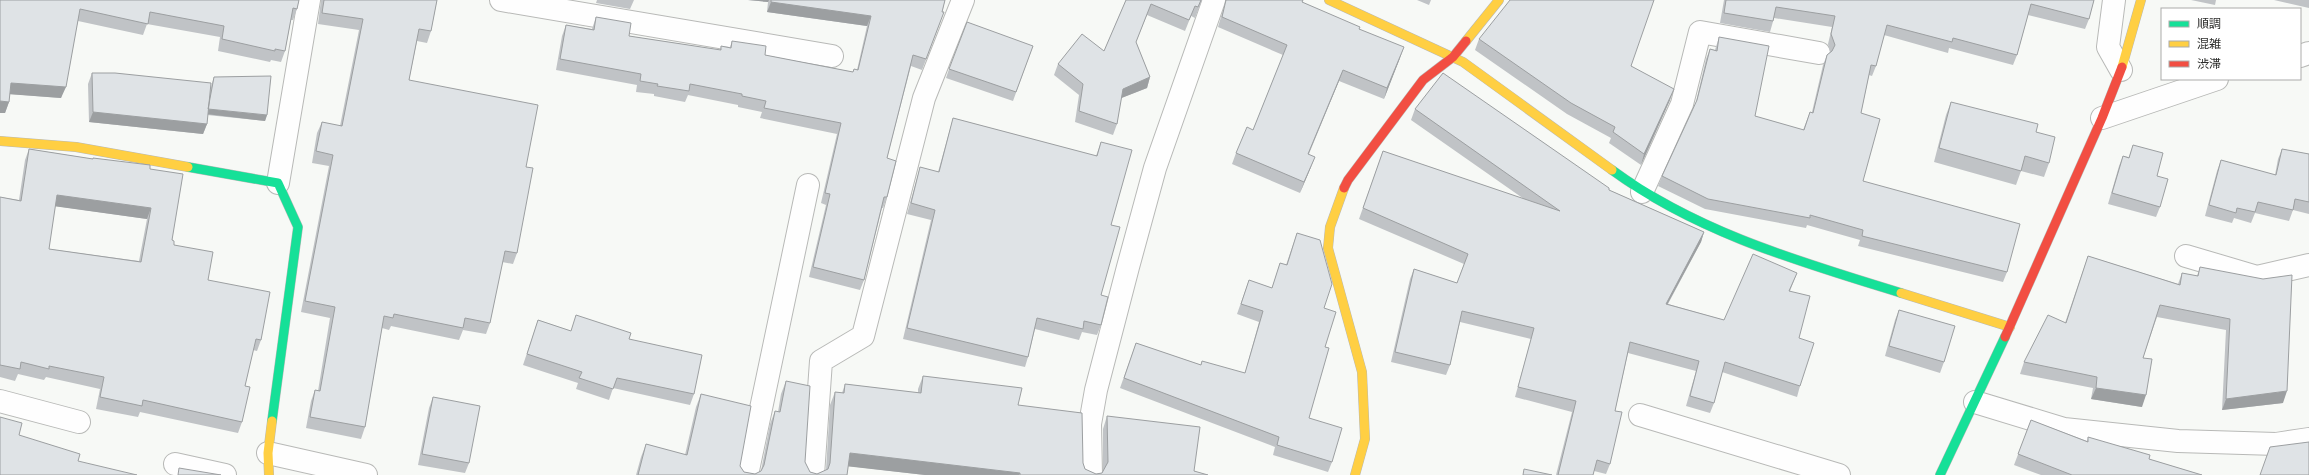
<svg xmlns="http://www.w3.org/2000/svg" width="2309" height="475" viewBox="0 0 2309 475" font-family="'Open Sans','Noto Sans JP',sans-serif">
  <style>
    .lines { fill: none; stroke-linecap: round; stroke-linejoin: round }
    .street-casing { stroke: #b8b9b7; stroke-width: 24 }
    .fast-casing { stroke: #b8b9b7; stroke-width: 10 }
    .slow-casing { stroke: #b8b9b7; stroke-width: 10 }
    .jam-casing { stroke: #b8b9b7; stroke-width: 10 }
    .street { stroke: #fefefe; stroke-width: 22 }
    .fast { stroke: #16e098; stroke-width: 9 }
    .slow { stroke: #ffcf43; stroke-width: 9 }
    .jam { stroke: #f24e42; stroke-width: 9 }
    .wall { fill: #c0c3c6; fill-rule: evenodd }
    .shaded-wall { fill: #9c9fa1 }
    .building { fill: #dfe3e6; stroke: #9c9fa1; fill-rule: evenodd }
  </style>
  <rect width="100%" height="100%" fill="#f7f9f6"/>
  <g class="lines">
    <defs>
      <path id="street" d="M501 0 832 56
        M2114 0 2108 47 2121 70
        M2300 56 2309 53
        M2102 118 2217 79
        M278 183 309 0
        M1642 192 1682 104 1700 32 1819 53
        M2186 256 2257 277 2309 265
        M0 401 79 422
        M1975 402 2064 429 2178 441 2276 444 2309 439
        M1640 415 1839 475
        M268 453 366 475
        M175 464 225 475
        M747 475 808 185
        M813 475 821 361 863 336 924 98 963 0
        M1091 475 1090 424 1096 390 1128 267 1155 168 1214 0"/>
      <path id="fast" d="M188 167 278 183 298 227 272 421
        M1612 170C1698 233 1801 262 1901 293
        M1940 475 2005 337"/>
      <path id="slow" d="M1329 0 1463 62 1612 170
        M1466 41 1499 0
        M2122 67 2141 0
        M0 141 76 147 188 167
        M1344 188 1330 227 1328 248 1362 372 1365 439 1355 475
        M1901 293 2010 327
        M269 475 268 453 272 421"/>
      <path id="jam" d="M1344 188 1348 180 1423 80 1453 57 1466 41
        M2005 337 2102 118 2122 67"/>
    </defs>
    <use href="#street" class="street-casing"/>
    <use href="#fast" class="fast-casing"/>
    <use href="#slow" class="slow-casing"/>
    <use href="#jam" class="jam-casing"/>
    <use href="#street" class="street"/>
    <use href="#fast" class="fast"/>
    <use href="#slow" class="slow"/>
    <use href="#jam" class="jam"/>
  </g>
  <path class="wall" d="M0 0H299L297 9 293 20H291L285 51 281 62 271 60 270 62 218 51 220 37 147 24 143 35 78 21 61 98 10 94 9 102 5 113H0Z
    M321 0H437L431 31 427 43 417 41 409 80 526 167 517 253 513 264 502 262 490 323 486 334 463 330 459 340 391 326 389 330 382 328 365 427 361 439 306 428 311 401 315 390 318 391 330 318 301 312 329 166 312 163 317 133 322 122 340 126 359 30 318 24Z
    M597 0H634L630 9 596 3Z
    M748 0H945L940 23 922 70 911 66 887 158V197L883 208H882L864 280 860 290 809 277 826 205 821 203 837 134 760 118 762 112 738 107V105L688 95 685 102 654 96V94L636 92 637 85 556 70 562 36 566 25 592 29 596 17 629 36 720 50 721 46 730 47 732 41 765 55 853 72 857 70 867 26 767 12 768 2Z
    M1126 0H1202L1195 18 1191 16 1185 31 1147 15 1136 42 1150 77 1147 88 1121 98 1117 124 1113 135 1075 122 1079 95 1054 75 1058 64 1104 51Z
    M1226 0H1303L1302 2 1359 29 1400 58 1384 99 1339 81 1309 154 1311 167 1300 193 1232 164 1236 153 1253 130 1283 55 1218 27Z
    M1417 0H1431L1429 5Z
    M1724 0H2094L2089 19 2085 29 2028 15 2017 55 2013 65 1949 48 1948 53 1884 35 1876 66 1872 76 1869 75 1861 113 1863 181 2007 272 2003 282 1858 246 1860 240 1807 225 1806 228 1705 209 1658 186 1662 176 1695 106 1706 59 1710 49 1715 50 1719 37 1755 116 1803 130 1810 112H1812L1823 65 1827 55 1830 52 1828 44 1832 27 1774 18 1770 32 1720 23Z
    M2191 0H2216L2215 5Z
    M2274 0H2309V8Z
    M1479 39 1631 66 1670 100 1641 165 1609 143 1611 138 1567 114 1475 50Z
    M1033 46 1013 101 946 78 949 69Z
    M92 73 209 97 212 83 214 77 267 115 265 121 207 115V124L203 134 89 122 88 84Z
    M1951 102 2036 132 2049 163 2044 177 2021 171 2016 185 1934 162 1946 115Z
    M1415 109 1609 190 1704 232 1701 242 1668 304 1724 320 1797 273 1790 291 1799 338 1800 386 1797 397 1722 372 1714 403 1710 413 1686 406 1696 371 1628 353 1615 411 1610 464 1606 474 1594 471 1593 475H1556L1572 412 1515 397 1531 339 1460 322 1450 365 1446 375 1391 362 1410 279 1414 269 1457 283 1464 264 1359 219 1383 151 1524 199 1411 120Z
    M953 118 1096 156 1101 142 1111 225 1101 295V325L1097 335 1082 332 1079 340 1035 329 1028 357 1025 367 903 339 931 220 907 214 917 178 920 167 938 172 950 129Z
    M2133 145 2157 176 2160 207 2156 217 2108 204 2119 166 2123 156 2129 157Z
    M29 149 93 159V158L150 169 174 245 208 280 261 340 257 351 253 350 245 386 242 422 238 433 140 412 138 417 96 409 100 389 46 377 44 380 18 374 15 381 0 377V197L19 200 25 160ZM55 206 147 219 139 261 49 249Z
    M2282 149 2309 154V214L2293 210 2289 221 2255 213 2251 223 2234 218 2232 223 2205 216 2217 171 2221 160 2275 175 2278 159Z
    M1297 233 1324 308 1325 347 1309 418 1332 462 1328 472 1273 455 1275 447 1120 388 1136 343 1201 365 1245 373 1259 322 1237 314 1249 280 1272 288 1280 263 1286 265Z
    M2088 256 2178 284 2182 273 2197 276 2200 267 2283 403 2222 410 2226 330 2157 317 2143 358 2142 407 2091 399 2093 388 2020 374 2024 362 2065 323Z
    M1899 310 1944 362 1940 373 1885 356 1895 320Z
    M538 320 571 331 629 339 694 394 690 405 613 388 609 400 576 389 578 383 523 365Z
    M923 376 1018 405 1083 463 1085 469 1096 474 1102 473 1103 471V429L1107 416 1194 471 1208 475H925L848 466 847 475H636L641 457 646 444 685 455 696 407 701 394 740 466 744 472 755 474 761 471 770 424 775 411 778 412 781 394 786 381 805 462 810 472 817 474 826 470 830 405 835 392 842 393 845 384 918 393V389Z
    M433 397 469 463 465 473 418 465 429 408Z
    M2031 420 2087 441 2088 437 2149 459 2202 475H2041L2014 465Z"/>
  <path class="shaded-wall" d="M748 0H769L768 2Z
    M771 2 871 16 867 26 767 12Z
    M1404 47 1400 58 1384 99 1387 88Z
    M1343 70 1339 81 1304 164 1308 154Z
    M1150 77 1147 88 1119 99 1123 89Z
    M11 83 66 87 61 98 7 94Z
    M1674 89 1670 100 1641 165 1644 154Z
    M0 101 9 102 5 113H0Z
    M208 109 267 115 265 121 206 114Z
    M93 112 207 124 203 134 89 122Z
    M1315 157 1311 167 1300 193 1304 182Z
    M57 195 151 208 147 219 53 206Z
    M1704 232 1701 242 1662 314 1666 304Z
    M2096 388 2146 395 2142 407 2091 399Z
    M2287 391 2283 403 2222 410 2226 399Z
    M850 453 1020 473 1019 475H925L845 466Z"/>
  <path class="building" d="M0 0H299L297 9 293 8 285 51 275 49V51L222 39 224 26 150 12 148 24 80 9 66 87 11 83 9 102 0 101Z
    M324 0H437L431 31 419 29 409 80 538 105 526 167 533 168 517 253 505 251 490 323 465 318 463 328 394 314 393 318 384 316 365 427 310 417 315 390 320 391 335 307 305 301 333 155 316 151 322 122 342 126 363 19 322 13Z
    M771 0H945L942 12H944L926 59 913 55 887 158 896 161 887 197H884L864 280 813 267 830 194 825 193 841 123 764 108 766 101 742 96V94L690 84 689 91 657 86 658 84 640 81 641 74 560 59 566 25 594 30 596 17 631 23 629 36 721 50V46L731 48 732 41 766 46 765 55 853 72 854 69 858 70 871 16 771 2Z
    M1126 0H1201L1198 7 1195 6 1189 20 1151 4 1136 42 1150 77 1123 89 1117 124 1079 111 1083 84 1058 64 1082 34 1104 51Z
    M1226 0H1303L1302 2 1360 27 1359 29 1404 47 1387 88 1343 70 1308 154 1315 157 1304 182 1236 153 1247 127 1253 130 1287 45 1222 17Z
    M1510 0H1654L1631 66 1674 89 1644 154 1613 132 1615 127 1571 103 1479 39Z
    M1726 0H2094L2089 19 2031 4 2017 55 1953 38 1952 42 1887 25 1876 66 1871 65 1861 113 1880 119 1863 181 2020 224 2007 272 1862 236 1863 230 1810 215V218L1708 199 1662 176 1697 100 1710 49 1717 51 1719 37 1769 46 1755 116 1804 130 1810 112 1813 113 1827 55 1832 51 1835 45 1831 34 1835 16 1776 7 1773 21 1724 13Z
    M967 22 1033 46 1016 92 949 69Z
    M92 73H115L211 83 207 124 93 112Z
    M1443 73 1609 188V190L1704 232 1666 304 1724 320 1753 254 1797 273 1789 291 1810 296 1799 338 1814 343 1800 386 1725 362 1714 403 1690 396 1699 361 1630 342 1615 411 1622 412 1610 464 1597 460 1593 475H1558L1576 401 1518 387 1534 328 1462 311 1450 365 1395 352 1414 269 1457 283 1468 254 1363 208 1383 151 1560 211 1415 109Z
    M271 76 267 115 208 109 214 77Z
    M1951 102 2038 124 2036 132 2055 137 2049 163 2025 156 2021 171 1939 148Z
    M953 118 1097 156 1101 142 1132 150 1111 225 1120 227 1101 295 1108 297 1101 325 1084 321 1083 329 1037 318 1028 357 907 328 935 210 911 203 920 167 939 172Z
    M2133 145 2163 153 2157 176 2168 179 2160 207 2112 193 2123 156 2129 158Z
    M29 149 93 159V158L150 165V169L183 174 172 240 174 241V245L213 252 208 280 270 292 261 340 256 339 245 386 250 387 242 422 143 400 142 406 100 397 104 377 49 366V369L21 362 20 369 0 365V197L21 201ZM57 195 151 208 141 262 49 249Z
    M2282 149 2309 154V202L2295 199 2293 210 2258 202 2255 212 2237 208 2236 213 2209 205 2221 160 2276 175Z
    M1297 233 1320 240 1332 284 1324 308 1336 312 1325 347 1329 348 1309 418 1342 428 1332 462 1277 445 1279 437 1124 378 1136 343 1201 365 1202 361 1245 373 1263 311 1241 304 1249 280 1272 288 1280 263 1287 265Z
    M2088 256 2180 285 2182 273 2198 276 2200 267 2263 279 2292 275 2287 391 2226 399 2230 319 2160 305 2143 358 2152 359 2146 395 2096 388 2097 377 2024 362 2048 315 2066 323Z
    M1899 310 1955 326 1944 362 1889 346Z
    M576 315 631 333 629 339 702 355 694 394 617 378 613 389 579 378 582 372 527 354 538 320 571 331Z
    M923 376 1022 388 1018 405 1082 413 1083 463 1085 469 1096 474 1102 473 1108 462 1107 416 1200 427 1194 471 1208 475H1020V473L850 453 847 475H638L646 444 687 455 701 394 751 406 740 466 744 472 755 474 761 471 764 465 775 411 780 412 786 381 810 386 805 462 810 472 817 474 828 469 830 463 835 392 844 393 845 384 921 393Z
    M433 397 480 406 469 463 422 454Z
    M0 417 22 423 19 435 80 454 78 461 137 475H0Z
    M2031 420 2088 442V437L2150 455 2149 459 2202 475H2072L2018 454Z
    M2309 442V475H2260L2270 447Z
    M179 468 221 475H178Z
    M1524 469 1552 475H1523Z"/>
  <rect x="2161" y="8" width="140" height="72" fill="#ffffff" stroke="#ababaa"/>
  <rect x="2169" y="21" width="20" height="6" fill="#16e098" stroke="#ababaa"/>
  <text x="2197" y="28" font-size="12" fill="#2c2d2b">順調</text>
  <rect x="2169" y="41" width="20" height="6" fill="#ffcf43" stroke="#ababaa"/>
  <text x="2197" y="48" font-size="12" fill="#2c2d2b">混雑</text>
  <rect x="2169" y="61" width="20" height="6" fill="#f24e42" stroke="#ababaa"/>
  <text x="2197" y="68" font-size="12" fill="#2c2d2b">渋滞</text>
</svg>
